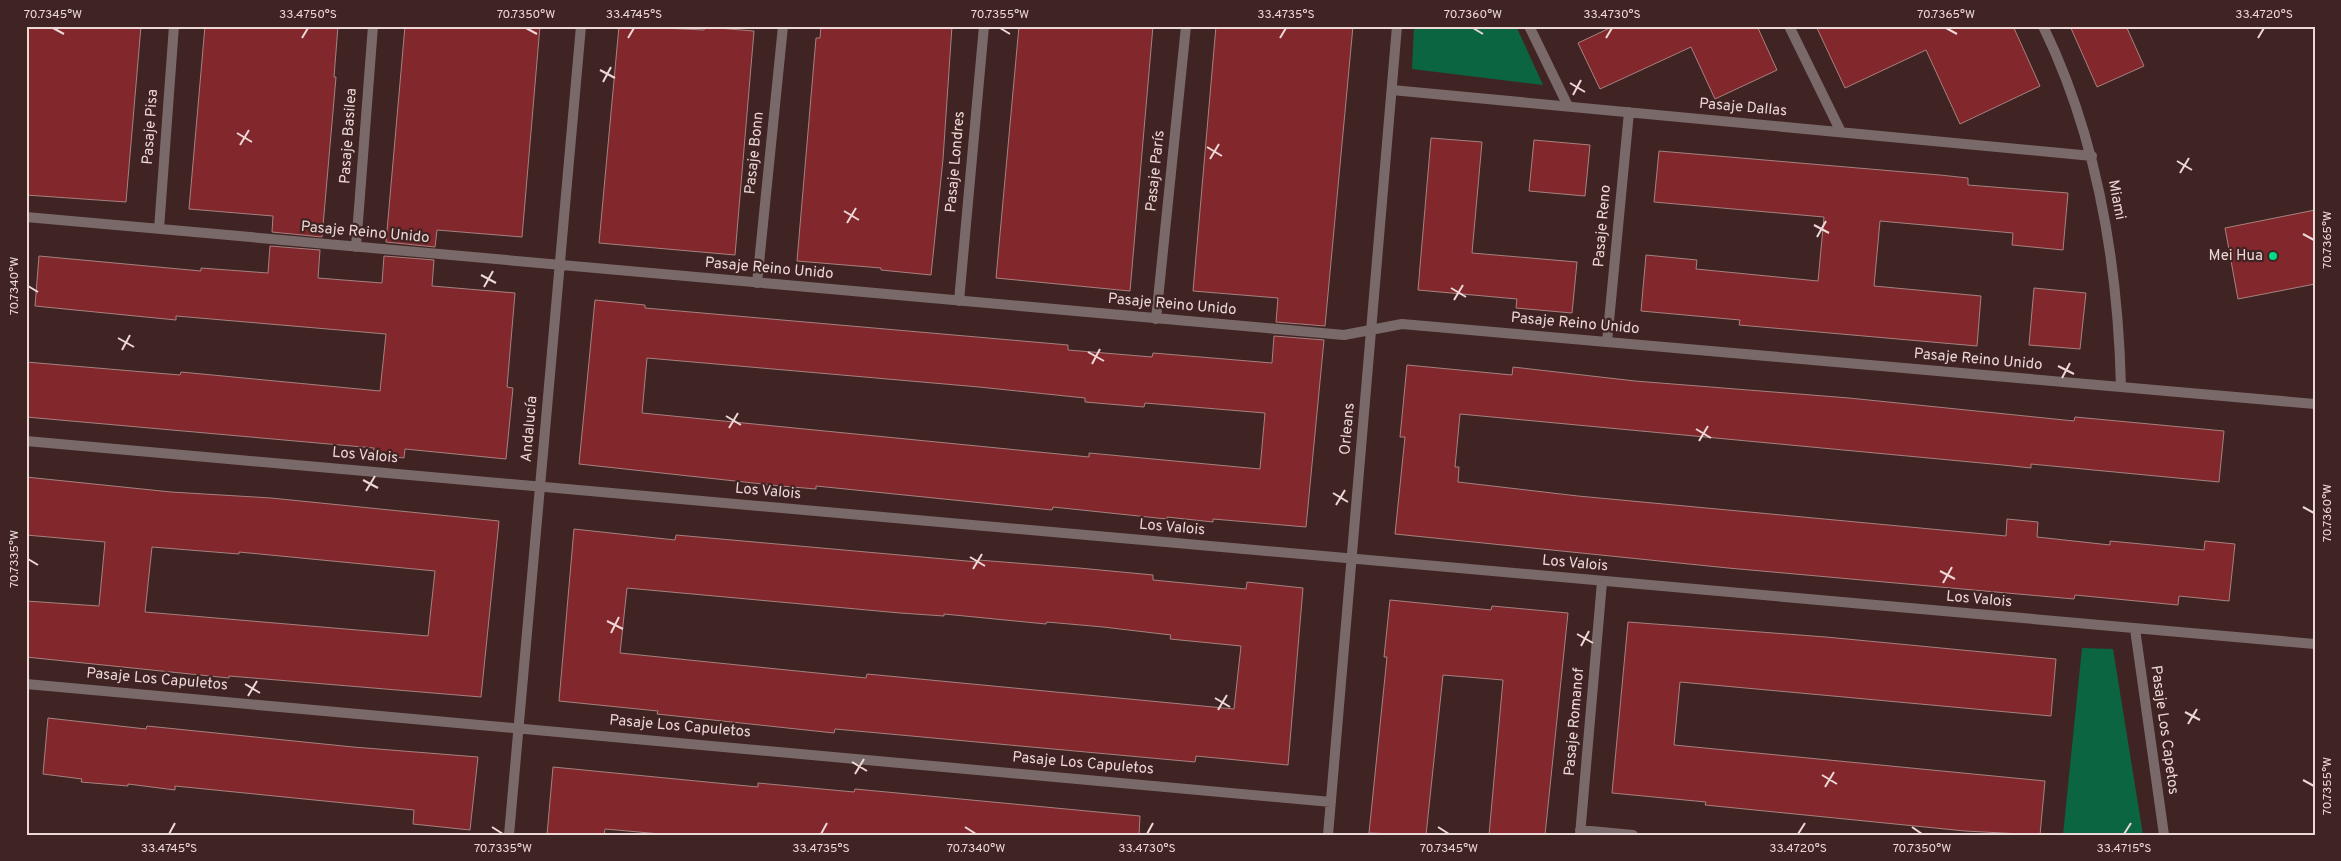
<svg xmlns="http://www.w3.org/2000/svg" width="2341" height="861" viewBox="0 0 2341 861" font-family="Overpass,sans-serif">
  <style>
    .green { fill: #0b6540 }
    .building { fill: #82272c; stroke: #a58280; fill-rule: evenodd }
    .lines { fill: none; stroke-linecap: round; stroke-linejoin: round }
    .street { stroke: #796a69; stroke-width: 10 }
    .ticks { fill: none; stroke: #ebd8d7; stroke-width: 2 }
    .poi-dot { fill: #03d98b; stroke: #402423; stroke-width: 2 }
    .labels { text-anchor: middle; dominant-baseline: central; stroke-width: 4.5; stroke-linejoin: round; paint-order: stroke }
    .street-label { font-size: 15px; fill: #ebd8d7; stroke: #402423 }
    .poi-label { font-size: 15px; fill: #ebd8d7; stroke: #402423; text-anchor: end }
    .neatline { fill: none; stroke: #ebd8d7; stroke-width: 2 }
    .ticks-label { font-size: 12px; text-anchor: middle; fill: #ebd8d7 }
  </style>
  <rect width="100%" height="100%" fill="#402423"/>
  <path class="green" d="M1414 26H1516L1543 85 1412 69Z
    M2082 648 2113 649 2143 835H2063Z"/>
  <path class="building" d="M26 26H141L126 202 26 195Z
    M205 26H338L334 77H336L322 237 272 232 273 216 189 209Z
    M405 26H540L522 237 437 230 435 247 386 242Z
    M619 26 704 30 705 27 754 31 735 255 599 243Z
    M821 26H952L943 159 931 275 881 270V268L797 261 816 38H820Z
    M1019 26H1153L1130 291 996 278Z
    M1216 26H1353L1325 326 1276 322 1278 298 1193 291Z
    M1614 26H1757L1777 70 1715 99 1691 47 1600 89 1578 43Z
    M1816 26H2013L2040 86 1960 124 1926 50 1845 88Z
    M2070 26H2126L2144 66 2097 87Z
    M1431 138 1482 142 1472 253 1577 262 1572 313 1516 308 1517 299 1418 290Z
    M1534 140 1590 145 1585 196 1529 191Z
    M1659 151 1940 175 1968 178V185L2068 193 2063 250 2012 245 2013 233 1880 221 1874 286 1981 296 1977 346 1739 325 1740 320 1641 311 1646 255 1697 260 1696 269 1818 281 1824 217 1654 202Z
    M2315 210V284L2238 299 2225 228Z
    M270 246 320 250 318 278 382 283 384 256 434 260 432 286 515 293 507 387 513 388 506 459 405 449 404 458 373 454 374 448 26 417V362L180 375 181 372 380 391 386 334 176 316V320L35 306 39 256 201 271V268L268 273Z
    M2034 288 2086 293 2080 349 2029 345Z
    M595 300 645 305V308L1068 345V350L1152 357 1153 353 1272 363 1274 336 1324 340 1306 527 1213 519V522L1167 517V519L1053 507 1052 510 816 486V489L781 486 579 464ZM647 358 979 387 1085 398V402L1144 407 1145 403 1265 413 1260 469 1089 453V457L642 413Z
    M1407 365 1512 375 1513 367 1635 381 1849 398 2074 421 2075 417 2224 431 2219 482 2031 464V468L2003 465 1460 414 1455 467H1459L1458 482 1578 496 2006 536 2007 519 2038 522 2037 537 2110 545V541L2204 550 2205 541 2235 544 2229 601 2179 596 2178 605 2075 595 2074 599 1728 568 1395 534 1405 437H1400Z
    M26 477 171 492 271 498 499 521 481 697 229 676V678L26 657V601L99 606 105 542 26 535ZM152 547 239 554V552L435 571 428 636 145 612Z
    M574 529 675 540 676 535 978 562V560L1079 568 1153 575V580L1246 589 1247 582 1303 588 1288 765 1196 756 1195 762 835 729 834 733 657 714 658 711 559 701ZM627 588 900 613 944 616V614L1046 624 1047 622 1103 627 1171 635 1170 639 1241 646 1234 709 867 674 866 678 620 653Z
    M1390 600 1491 610 1492 606 1568 613 1545 835H1489L1503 680 1443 675 1426 835 1369 833 1387 657H1384Z
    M1628 622 1826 637 2056 659 2051 716 1680 682 1674 745 2045 781 2040 835 1965 831 1705 805 1706 802 1612 793Z
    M48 718 146 729 147 726 353 747 478 757 470 830 413 824 414 810 175 786V790L128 784V786L81 782 82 779 43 774Z
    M553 767 758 787V783L854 792 855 789 1140 816 1139 835H672L605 829 604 835H547Z"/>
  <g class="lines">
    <path class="street" d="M1529 26 1568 106
      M1789 26 1841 132
      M2043 26C2098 139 2118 263 2121 387
      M1392 90 2092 156
      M26 217 1344 335 1402 324 2315 404
      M159 229 174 26
      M356 247 373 26
      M757 283 783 26
      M959 301 984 26
      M1156 319 1186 26
      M1607 342 1629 112
      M26 441 2315 644
      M2135 629 2164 835
      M26 684 1331 802
      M1580 830 1633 835
      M509 835 581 26
      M1328 835 1397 26
      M1580 835 1602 582"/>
  </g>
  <path class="ticks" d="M53 28 64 34M526 28 537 34M1000 28 1010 34M1473 28 1483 34M1946 28 1957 34M302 38 308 28M628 38 634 28M1280 38 1286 28M1606 38 1612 28M2258 38 2264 28M600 70 615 78M603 82 611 67M1570 83 1585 92M1573 95 1581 80M237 133 252 142M240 145 249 130M1207 147 1222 156M1210 159 1219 144M2177 161 2192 170M2180 173 2189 158M844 211 859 220M847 223 856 208M1814 225 1829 233M2303 234 2314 240M1817 237 1826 221M481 275 496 283M28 286 38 292M484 287 493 271M1451 288 1466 297M1454 300 1463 285M118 338 134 347M122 350 130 335M1088 352 1104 361M1092 364 1100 349M2058 366 2074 374M2062 378 2070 363M726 416 741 425M729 428 738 413M1696 429 1711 438M1699 441 1708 426M363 480 378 488M366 491 375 476M1333 493 1348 502M1336 505 1345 490M2303 507 2314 513M970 557 985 566M28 559 38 565M973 569 982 554M1940 571 1955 579M1943 583 1952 567M607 621 623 629M611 633 619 617M1577 634 1593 643M1581 646 1589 631M245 684 260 693M248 696 257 681M1215 698 1230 707M1218 710 1227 695M2185 712 2200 720M2188 724 2197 709M852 762 867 771M855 774 864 759M1822 775 1837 784M2303 780 2314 786M1825 787 1834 772M492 827 503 834M965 827 976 834M1438 827 1449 834M1912 827 1922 834M169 834 175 823M821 834 827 823M1147 834 1153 823M1798 834 1805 823M2124 834 2131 823"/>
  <circle class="poi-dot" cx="2273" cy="256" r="5"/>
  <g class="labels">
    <g class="street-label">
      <text transform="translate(1743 108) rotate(5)">Pasaje Dallas</text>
      <text transform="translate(151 127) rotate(-86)">Pasaje Pisa</text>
      <text transform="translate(349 136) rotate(-86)">Pasaje Basilea</text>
      <text transform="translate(755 153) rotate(-84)">Pasaje Bonn</text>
      <text transform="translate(956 162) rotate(-85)">Pasaje Londres</text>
      <text transform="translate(1156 171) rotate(-84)">Pasaje París</text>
      <text transform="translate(2116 200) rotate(79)">Miami</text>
      <text transform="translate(1603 226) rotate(-85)">Pasaje Reno</text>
      <text transform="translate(365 233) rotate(5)">Pasaje Reino Unido</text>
      <text transform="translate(769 269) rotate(5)">Pasaje Reino Unido</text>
      <text transform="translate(1172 305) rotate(5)">Pasaje Reino Unido</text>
      <text transform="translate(1575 324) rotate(5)">Pasaje Reino Unido</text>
      <text transform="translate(1978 360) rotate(5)">Pasaje Reino Unido</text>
      <text transform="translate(530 429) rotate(-85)">Andalucía</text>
      <text transform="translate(1348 429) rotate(-85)">Orleans</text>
      <text transform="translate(365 456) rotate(5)">Los Valois</text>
      <text transform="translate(768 492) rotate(5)">Los Valois</text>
      <text transform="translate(1172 528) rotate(5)">Los Valois</text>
      <text transform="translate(1575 564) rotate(5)">Los Valois</text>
      <text transform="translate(1979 600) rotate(5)">Los Valois</text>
      <text transform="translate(157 680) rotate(5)">Pasaje Los Capuletos</text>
      <text transform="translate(1575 722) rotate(-85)">Pasaje Romanof</text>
      <text transform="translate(680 727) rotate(5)">Pasaje Los Capuletos</text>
      <text transform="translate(2164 730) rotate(82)">Pasaje Los Capetos</text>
      <text transform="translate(1083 764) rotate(5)">Pasaje Los Capuletos</text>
    </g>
    <g class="poi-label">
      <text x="2263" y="256">Mei Hua</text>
    </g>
  </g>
  <rect width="2341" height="861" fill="none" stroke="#402423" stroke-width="55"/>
  <rect x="28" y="28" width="2286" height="806" class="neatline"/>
  <g class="ticks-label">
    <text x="53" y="18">70.7345°W</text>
    <text x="308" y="18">33.4750°S</text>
    <text x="526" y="18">70.7350°W</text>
    <text x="634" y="18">33.4745°S</text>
    <text x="1000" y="18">70.7355°W</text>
    <text x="1286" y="18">33.4735°S</text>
    <text x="1473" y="18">70.7360°W</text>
    <text x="1612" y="18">33.4730°S</text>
    <text x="1946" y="18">70.7365°W</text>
    <text x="2264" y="18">33.4720°S</text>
    <text transform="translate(2327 240) rotate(-90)" y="4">70.7365°W</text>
    <text transform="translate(14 286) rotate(-90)" y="4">70.7340°W</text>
    <text transform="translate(2327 513) rotate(-90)" y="4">70.7360°W</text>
    <text transform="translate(14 559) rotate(-90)" y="4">70.7335°W</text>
    <text transform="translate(2327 786) rotate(-90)" y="4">70.7355°W</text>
    <text x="169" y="852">33.4745°S</text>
    <text x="503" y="852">70.7335°W</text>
    <text x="821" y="852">33.4735°S</text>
    <text x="976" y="852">70.7340°W</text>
    <text x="1147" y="852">33.4730°S</text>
    <text x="1449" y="852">70.7345°W</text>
    <text x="1798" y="852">33.4720°S</text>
    <text x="1922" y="852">70.7350°W</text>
    <text x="2124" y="852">33.4715°S</text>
  </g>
</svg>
